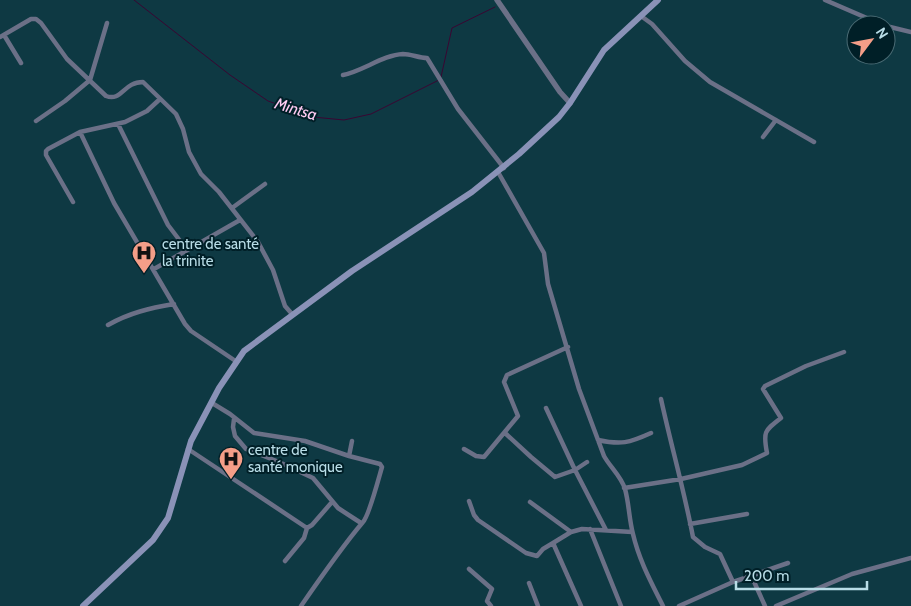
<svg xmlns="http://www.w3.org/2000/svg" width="911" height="606" viewBox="0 0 911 606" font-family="Cabin,sans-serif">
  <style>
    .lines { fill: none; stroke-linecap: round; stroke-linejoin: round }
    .stream { stroke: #3a0632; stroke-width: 1 }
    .minor { stroke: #6b7087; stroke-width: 4.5 }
    .tertiary { stroke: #6b7087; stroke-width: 5.5 }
    .secondary { stroke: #8a92b7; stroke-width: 6 }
    .labels { text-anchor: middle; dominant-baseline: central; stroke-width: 4; stroke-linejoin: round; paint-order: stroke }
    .poi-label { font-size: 15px; fill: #b8dde7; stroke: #001f27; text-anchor: start }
    .water-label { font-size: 16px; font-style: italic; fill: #fecbf2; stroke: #001f27 }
  </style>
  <rect width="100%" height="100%" fill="#0e3943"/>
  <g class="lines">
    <path class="stream" d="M134 0 230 75 268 101 313 117 344 120 371 114 439 80
      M441 77 452 28 495 7"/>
    <path class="minor" d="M825 0 883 25
      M641 16 652 24 685 61 710 82 814 142
      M886 26 911 32
      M4 35 21 63
      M0 37 31 19H36L41 23 67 59 106 96C122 102 123 82 143 82L176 114 183 129 189 152 201 174 219 192 258 242 273 270 285 306 292 314
      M343 75C363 71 383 55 403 54 411 54 419 58 427 58L458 109 504 168
      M36 121 65 101 90 80 107 23
      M118 124 168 225 187 250
      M80 132 114 203 185 324 191 331 237 362
      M763 137 776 120
      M498 172 544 253 548 284 579 389 604 456C610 467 621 476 625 489 629 503 629 519 633 534 639 560 651 582 663 606
      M73 202 46 155V151L48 149 80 132 125 122 147 111 160 99
      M232 208 265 184
      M154 269 240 220
      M108 325C129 313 150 308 174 304
      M661 399C671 445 684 490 693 537L705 547 720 554 733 582
      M212 403 230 414 254 433 305 441 349 456 352 441
      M546 408 575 470 606 530
      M234 419 233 427 235 436 246 449 279 462 313 478 338 508 361 523
      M505 433 531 457 555 477 575 470 587 462
      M598 440C621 445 629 443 651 433
      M188 449 307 528 312 525 332 502
      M464 449 476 456 484 457 518 416 504 382 507 375 568 347
      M624 488 681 479 742 465 767 453C763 432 764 431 781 418L763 389 765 386 806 366 844 352
      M469 501 474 515 478 520 526 553 537 556 543 549 553 543
      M530 502 571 532
      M690 524 747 514
      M590 529 621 606
      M285 561 304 538 307 528
      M469 569 492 589 487 601 491 606
      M751 575 765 606
      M529 583 538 606
      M301 606C321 577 341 548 363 522 369 516 379 477 382 467L380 464 349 456
      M581 606 553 543 571 532 582 529 632 532
      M679 606 733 582 788 563
      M776 606 852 574 911 558"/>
    <path class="tertiary" d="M497 0 560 92 570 103"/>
    <path class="secondary" d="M83 606 153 540 168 518 191 441 219 388 244 351 352 271 472 192 519 154 559 117 570 103 604 50 658 0"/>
  </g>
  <defs>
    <symbol id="hospital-pin" viewBox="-11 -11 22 30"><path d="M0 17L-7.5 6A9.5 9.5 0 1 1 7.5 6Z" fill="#f49e88" stroke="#001f27"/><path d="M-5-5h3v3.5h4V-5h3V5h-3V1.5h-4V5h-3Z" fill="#111"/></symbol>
  </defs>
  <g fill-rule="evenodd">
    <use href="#hospital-pin" x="130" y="239" width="28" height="38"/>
    <use href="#hospital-pin" x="217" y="445" width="28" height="38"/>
  </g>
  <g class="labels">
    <g class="poi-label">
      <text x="162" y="244">centre de santé<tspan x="162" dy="17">la trinite</tspan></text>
      <text x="248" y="450">centre de<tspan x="248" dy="17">santé monique</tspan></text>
    </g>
    <g class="water-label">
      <text transform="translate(296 109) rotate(17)">Mintsa</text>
    </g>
  </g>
  <g transform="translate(871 40) rotate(58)"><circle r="24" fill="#001f27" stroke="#4a6b74"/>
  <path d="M0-4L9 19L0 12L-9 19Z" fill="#f49e88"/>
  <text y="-8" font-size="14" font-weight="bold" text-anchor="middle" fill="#b8dde7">N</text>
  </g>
  <path d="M736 581v8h131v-8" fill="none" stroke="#b8dde7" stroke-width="2.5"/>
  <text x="744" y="581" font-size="15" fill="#b8dde7" stroke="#001f27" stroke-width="4" paint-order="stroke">200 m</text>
</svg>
